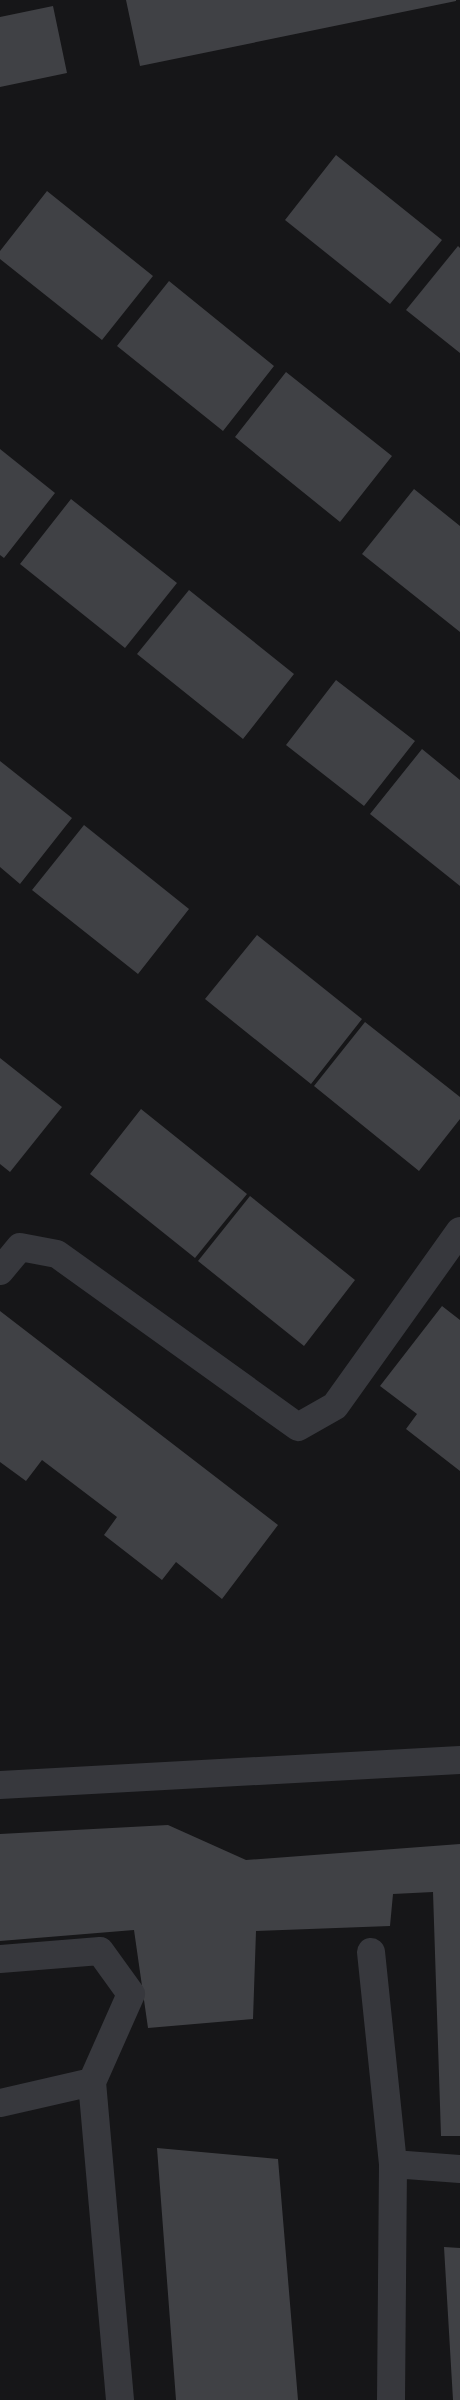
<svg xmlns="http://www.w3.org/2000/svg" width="460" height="2400" viewBox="0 0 460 2400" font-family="Inter,sans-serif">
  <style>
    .building { fill: #404145 }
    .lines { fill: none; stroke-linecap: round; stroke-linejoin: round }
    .minor { stroke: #37383d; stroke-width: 28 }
  </style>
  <rect width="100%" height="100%" fill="#161618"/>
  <path class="building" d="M126 0H456V1L140 66Z
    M53 6 67 73 0 87V17Z
    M336 155 442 240 390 304 285 220Z
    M47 191 153 276 102 340 0 259V251Z
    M458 246 460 248V353L406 310Z
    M169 281 274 366 223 431 117 346Z
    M286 372 392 456 340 522 235 437Z
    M0 449 55 493 4 558 0 555Z
    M414 489 460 526V632L362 554Z
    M71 499 177 583 125 648 20 564Z
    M189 590 294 674 243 739 137 654Z
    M336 680 415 741 364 806 286 745Z
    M422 749 460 780V886L370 814Z
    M0 761 72 818 20 884 0 867Z
    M84 825 189 909 138 974 32 890Z
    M257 935 362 1019 311 1084 205 999Z
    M365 1022 460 1097V1119L419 1171 314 1086Z
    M0 1058 62 1107 10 1172 0 1164Z
    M141 1109 247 1194 195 1258 90 1174Z
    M250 1196 355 1280 304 1346 198 1261Z
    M442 1306 460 1320V1471L406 1429 417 1414 380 1386Z
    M0 1311 278 1525 222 1599 176 1562 162 1580 104 1535 117 1517 42 1460 26 1481 0 1462Z
    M168 1825 246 1860 460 1844V2136H441L433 1892 393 1894 390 1926 256 1931 253 2019 148 2028 134 1930 0 1941V1834Z
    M157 2148 278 2159 298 2400H176Z
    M444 2247 460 2248V2400H453Z"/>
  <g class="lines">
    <path class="minor" d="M0 1271 20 1247 57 1254 298 1427 335 1406 460 1231
      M0 1785 460 1760
      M371 1952 393 2164
      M0 1959 100 1951 131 1994 92 2082
      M0 2103 92 2082 120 2400
      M391 2400 393 2164 460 2169"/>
  </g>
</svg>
